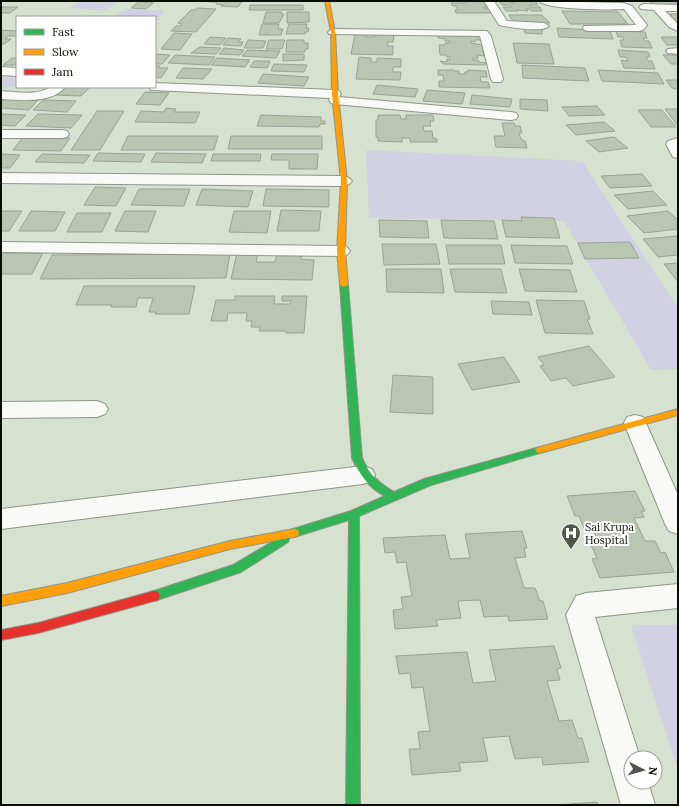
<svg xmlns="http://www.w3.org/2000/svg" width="679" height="806" viewBox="0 0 679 806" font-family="Lora,serif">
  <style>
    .green { fill: #d1d1e3 }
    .building { fill: #bac5b2; stroke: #9ba395 }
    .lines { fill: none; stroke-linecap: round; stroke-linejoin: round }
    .street-casing { stroke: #8e9688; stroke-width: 2 }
    .fast-casing { stroke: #8e9688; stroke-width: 2 }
    .slow-casing { stroke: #8e9688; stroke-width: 2 }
    .jam-casing { stroke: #8e9688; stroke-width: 2 }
    .street { fill: #f9faf8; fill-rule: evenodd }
    .fast { fill: #30b455; fill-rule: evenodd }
    .slow { fill: #ff9f0a; fill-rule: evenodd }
    .jam { fill: #e5322d; fill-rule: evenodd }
    .labels { text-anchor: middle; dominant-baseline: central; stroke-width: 4; stroke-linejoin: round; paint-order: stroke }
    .poi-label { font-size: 11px; fill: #080e04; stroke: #fff; text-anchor: start }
  </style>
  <rect width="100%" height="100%" fill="#d6e1cf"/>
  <path class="green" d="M80 1H119L104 11 68 8Z
    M124 9 165 11 155 21V17H115Z
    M1 77H17V87L1 88Z
    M366 150 582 161 678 308V369L651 370 564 221 369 218Z
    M631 625H678V771Z"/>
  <path class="building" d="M140 1 145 2 159 1 152 2 151 3H153L146 9 131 8Z
    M210 1H242L238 7 221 6 223 5 216 4 217 2H209Z
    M466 1 487 2 489 7H483L484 8H490L493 13H456L455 10H458L456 6H453L451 3H467Z
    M499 1H511V3L515 2 514 1H520L521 2H524L523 1H535L538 5H529L531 7H540L542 11H531L530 9H526L528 11 517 10 518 11H506L503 7H512L510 5H502Z
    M550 1H606L607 2H551Z
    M649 1H678V4L658 5 652 4Z
    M250 5H303V10H249Z
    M1 7H18L10 13H1Z
    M197 8 216 9 196 32 171 31 176 26H180L182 24 178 23 191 10H195Z
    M562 11 618 12 628 24H570Z
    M266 12H282L281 14H284L279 23H263Z
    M287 12H309V22L287 23Z
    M670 14H678V25L668 16 672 15Z
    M509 15H542L550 23H514Z
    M262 24H279L278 29H283L281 35H259Z
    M289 24H307L306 28H309L308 32H305V34H286Z
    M523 26 543 27 542 34 525 33Z
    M557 28 610 31 613 39 559 37Z
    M1 30 17 31V36H8L5 39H11L4 44H1Z
    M616 31 645 32 647 38H643L645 41H649L652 48 622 47 620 40H624L623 37H618Z
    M174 33 192 34 180 50 161 49Z
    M355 34H367L366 37H374V34L394 35 393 42H388L387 46H393V55L351 54Z
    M438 34 480 35 481 40H475V42L471 41V43L482 45 484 56 477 55 478 58H473V60H478L479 62 486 63 485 65 443 64 440 61 447 62V59L450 60V57H447L446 55H440L439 45H445V43H450V41H445V39L438 38Z
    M210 37 226 38 220 45 204 44Z
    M661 37H678V45H667Z
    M228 38 241 39 238 42H243L241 46 223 45Z
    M248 40 266 41 263 48H244Z
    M269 40H285L282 49H266Z
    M287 40H304V43H308V49H305V52H286Z
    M513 43 549 44 554 64 517 63Z
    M200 47 221 48 216 54 191 53Z
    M224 48 244 50 240 55 219 54Z
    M247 50 280 51 276 58 242 56Z
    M618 50 648 52 650 57H646L648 61H652L655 69 624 68 621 60 628 61 626 57H620Z
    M155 54 170 55 162 64H155Z
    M283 54H304V60L283 61Z
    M175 55 215 57 209 65 168 63Z
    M663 55H678V64H671Z
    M359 57 371 58V62H377V58L401 59V67H393V72H401L400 80 356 79Z
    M12 58H17V65H3Z
    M217 58 250 60 245 67 211 65Z
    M254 61H270L267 68 250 67Z
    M274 64 307 65 304 72 271 71Z
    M522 65 585 68 589 81 523 78Z
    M155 66H160L159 68H168L161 78 155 77Z
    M183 68 212 69 203 79 176 78Z
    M438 70H454V71H459V74H465V72H468V70L486 71 487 77H480L481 82H488L490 88 439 87V81H444L443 75H438Z
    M598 70 658 73 664 84 602 81Z
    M263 74 309 77 304 86 258 83Z
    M666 80H678V89L672 88Z
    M377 85 418 89 415 97 373 94Z
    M63 87H90L81 96 55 95Z
    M427 90 465 93 462 104 423 101Z
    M145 92 169 93 160 105 136 104Z
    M472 95 512 99 510 107 470 104Z
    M6 98 39 99 29 110 1 108V102Z
    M520 99 547 100 548 111 520 109Z
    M43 100 76 101 67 112 33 110Z
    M597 106 605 115 569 116 562 107Z
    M166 108 176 109 174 112H200L195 123 135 122 141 111 164 112Z
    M665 109H678V126Z
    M638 110H662L676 127H651Z
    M97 111H124L100 150H71Z
    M1 114 26 115 15 126 1 125Z
    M38 114 82 115 71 128 26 126Z
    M261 115 321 117V121H325V124H320L319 127 257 126Z
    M378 115H400L401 119H406V115H433L434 121H430L431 126H423L424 131H432L433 138 437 139V142H410V138H402V142L378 141V137H376V120H378Z
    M604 122 615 131 576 135 566 125Z
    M502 123H514L515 126H520L522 133H519L520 137 523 141H525L527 148 496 147 494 136H505Z
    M128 136H218L214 150H121Z
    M231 136H322V149H228Z
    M23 137 70 138 61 151 13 150Z
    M614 137 628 148 599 152 586 141Z
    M98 153 145 154 141 162 93 161Z
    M156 153 206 154 202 163 151 162Z
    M1 154 20 155 10 168H1Z
    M42 154 90 155 84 163 35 162Z
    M213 154H261L260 161H211Z
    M272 154H318L317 169H289V160H271Z
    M642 174 652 186 610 188 601 176Z
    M95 187 126 188 116 206 84 205Z
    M139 189H190L184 206 131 205Z
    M202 189 253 191 248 207 196 205Z
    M266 189 329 190V207L263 206Z
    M653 191 667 205 628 209 614 195Z
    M281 210 321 211 319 231H277Z
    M1 211H22L9 231H1Z
    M31 211 65 212 55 231H19Z
    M125 211H156L148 232 115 231Z
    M234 211H271L267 233 229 232Z
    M668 211 678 220V229L644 233 627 216Z
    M77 213H111L102 232H67Z
    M521 217 554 218 560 238 506 237 502 220 522 221Z
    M379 220 427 221 429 238 380 237Z
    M441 220 494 221 498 239 444 238Z
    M678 236V255L658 257 643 239Z
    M630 242 639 258 585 259 578 243Z
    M382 244H436L440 264 384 265Z
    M446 245H501L505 264H449Z
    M511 245 567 246 573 264 515 263Z
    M1 253H43L32 274H1Z
    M237 253 258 254 256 262H275L277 254H302L301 259 314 260 312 280 231 279Z
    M230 254 226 278 40 279 52 255Z
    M678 263V282L664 264Z
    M386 269H441L444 293 387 292Z
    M450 269H501L507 293 455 292Z
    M519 269 570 270 577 292 525 291Z
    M84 286H195L189 314H155L156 312H149L153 298H138L136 307H111L112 305H76Z
    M235 296H275L274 304H290L291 301H282V296H307L304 333H286V331H259L260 327H251L252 321H246L247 313H228L227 321H211L216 300H235Z
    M536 300 584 301 590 319H587L593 334 545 333Z
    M491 301 529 302 532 315 493 314Z
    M589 346 615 377 573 386 566 378 551 381 540 366 544 365 538 357Z
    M504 357 520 382 472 390 458 364Z
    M393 375 433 377V414L390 412Z
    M635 491 645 511H641L644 517 634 518 645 541H655L661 553 665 552 674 572 600 578 592 559 597 558 590 543 598 542 592 527 584 528 579 516H575L567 496Z
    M522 531 527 548H524L526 557 515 558 524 588H535L540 601H543L548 619 509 621 508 616 484 617 480 600 458 601 461 618 436 620 438 626 395 629 393 610 403 609 401 597 412 596 406 562 397 563 395 552 385 553 383 538 445 535 450 559 470 558 465 534Z
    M554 646 561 668 557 669 560 680 547 681 559 721 572 720 578 738H582L589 762 543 765 542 757 515 759 509 736 483 738 488 761 459 763 461 771 412 775 409 749H420L418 732 430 731 423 687 412 688 410 673 399 674 396 656 467 652 473 683 496 681 489 650Z
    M597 802 598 805H556Z"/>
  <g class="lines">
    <defs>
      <path id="street" d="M484 1H494L507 21 544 23 549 26C543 33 509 27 499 25Z
        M539 1 623 3 632 6 647 25 643 30 639 31H588L584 30 583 28 584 26 636 25 624 9C610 10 548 10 539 1Z
        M644 4 678 5V11H665L678 24V31L669 27 654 10 641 9 639 7 641 5Z
        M333 29 487 31 491 36 503 79 501 82H493L491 79 480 36 329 34 328 32Z
        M678 48V54L668 53 666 51 668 49Z
        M1 67 17 68V76L1 75Z
        M155 83 335 90 339 91 341 94 339 97 511 112 516 113 518 116 516 119 511 120 335 104 331 103 329 100 330 98 151 90 149 87H155Z
        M51 87H65C53 104 19 100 1 99V91C17 92 36 96 51 87Z
        M1 130H62L67 131 69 134 67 137 62 138H1Z
        M678 138V158L673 157 666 144 668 141Z
        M1 173 344 176 349 178 352 181 349 184 344 186 1 183Z
        M1 242 341 246 347 247 350 251 347 255 341 256 1 252Z
        M97 401 105 404 108 409 105 414 97 417 1 418V402Z
        M635 415 643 417 646 423 678 495V534L669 531 665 524 624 423 627 417Z
        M363 466 372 469 375 475 372 481 363 484 1 529V509Z
        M678 584V608L595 617 640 758H631V782H648L655 805H621L566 615 576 596 586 593Z"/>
      <path id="fast" d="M341 283H344L348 285 362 458C369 474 379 484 394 492L424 479 540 447 543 448 545 450 543 452 431 485 359 516 360 805H346L349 520 294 537 290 536 289 533 290 530 351 511 385 496C368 487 360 475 352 458L340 285Z
        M284 535 288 536 289 539 288 542 241 572 154 601 150 600 148 596 150 592 154 591 233 565Z"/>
      <path id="slow" d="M325 1H329L335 32 338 94 347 181 345 251 348 285 344 287 340 285 337 251 341 181 332 94 331 32Z
        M678 409V415L540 453 537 452 535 450 537 448 540 447Z
        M294 529 298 530 299 533 298 536 294 537 230 549 67 593 1 606V596L67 583 230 541Z"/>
      <path id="jam" d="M154 591 158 592 160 596 158 600 154 601 38 633 1 640V630L38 623Z"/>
    </defs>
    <use href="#street" class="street-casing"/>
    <use href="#fast" class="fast-casing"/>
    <use href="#slow" class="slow-casing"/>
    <use href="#jam" class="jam-casing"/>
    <use href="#street" class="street"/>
    <use href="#fast" class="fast"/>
    <use href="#slow" class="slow"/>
    <use href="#jam" class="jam"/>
  </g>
  <defs>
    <symbol id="hospital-pin" viewBox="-11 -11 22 30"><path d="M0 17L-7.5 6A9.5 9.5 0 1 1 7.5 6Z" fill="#50584b" stroke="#fff"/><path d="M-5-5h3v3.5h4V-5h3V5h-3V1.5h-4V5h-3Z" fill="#fff"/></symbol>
  </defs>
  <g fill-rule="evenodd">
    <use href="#hospital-pin" x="560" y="522" width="22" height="30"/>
  </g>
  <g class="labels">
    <g class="poi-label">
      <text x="585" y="527">Sai Krupa<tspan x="585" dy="13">Hospital</tspan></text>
    </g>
  </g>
  <rect width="679" height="806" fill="none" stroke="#080e04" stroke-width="4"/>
  <rect x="16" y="16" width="140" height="72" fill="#ffffff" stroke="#9c9f9b"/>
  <rect x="24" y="29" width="20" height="6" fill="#30b455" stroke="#9c9f9b"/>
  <text x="52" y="36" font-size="12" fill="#080e04">Fast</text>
  <rect x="24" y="49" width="20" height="6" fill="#ff9f0a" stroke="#9c9f9b"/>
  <text x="52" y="56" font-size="12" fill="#080e04">Slow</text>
  <rect x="24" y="69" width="20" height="6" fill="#e5322d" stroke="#9c9f9b"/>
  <text x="52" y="76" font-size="12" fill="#080e04">Jam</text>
  <g transform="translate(643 770) rotate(96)"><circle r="19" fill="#ffffff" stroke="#9c9f9b"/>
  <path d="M0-3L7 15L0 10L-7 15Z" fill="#50584b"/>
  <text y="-6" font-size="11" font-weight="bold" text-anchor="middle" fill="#080e04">N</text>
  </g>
</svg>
